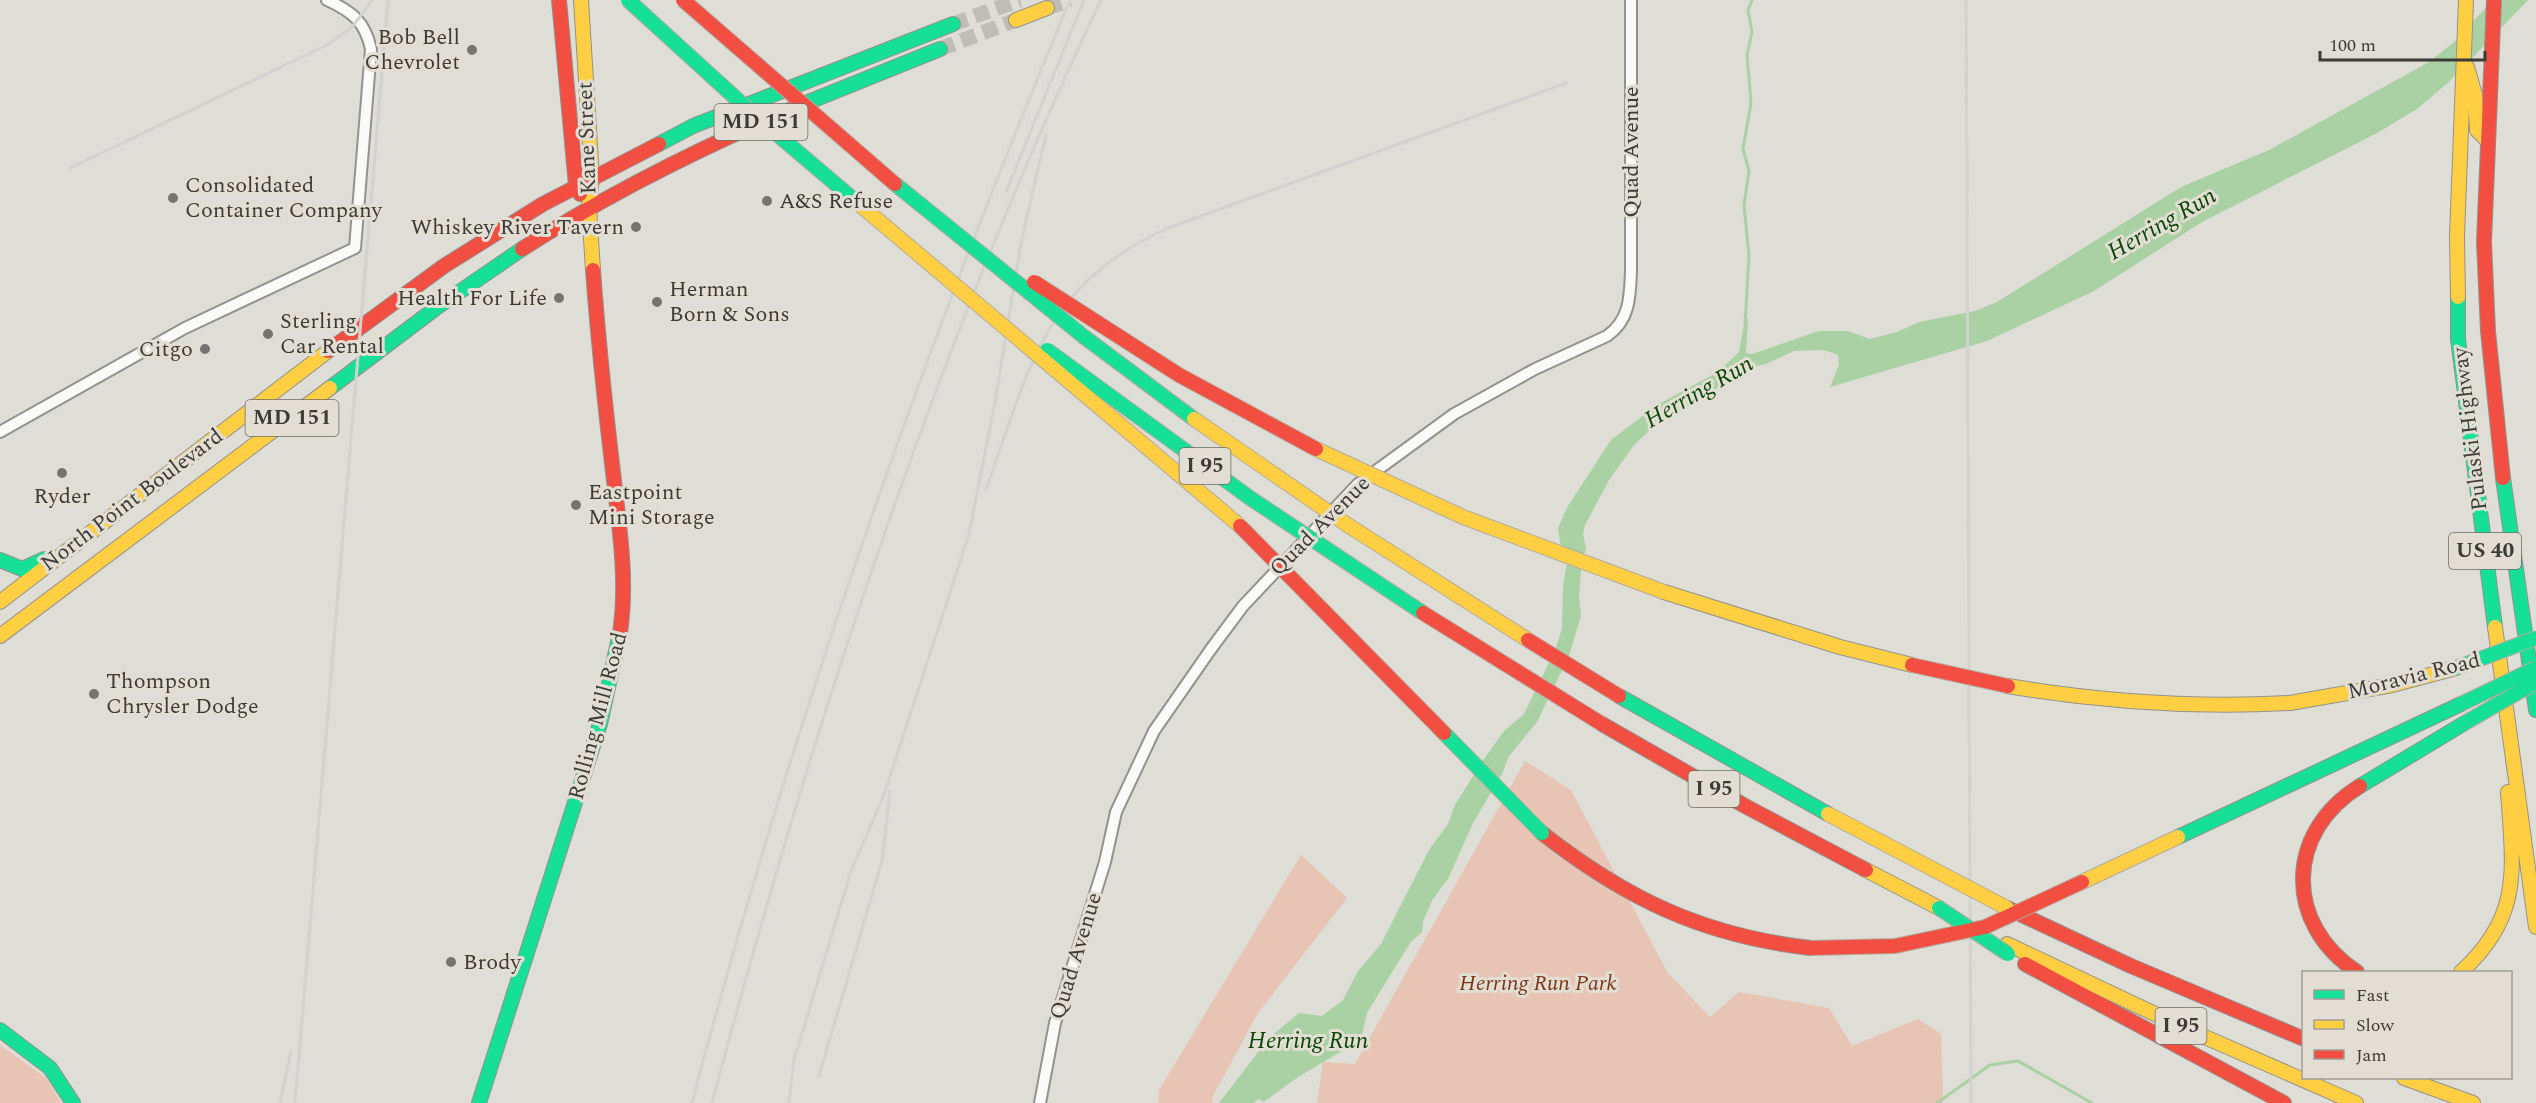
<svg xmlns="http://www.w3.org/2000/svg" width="2536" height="1103" viewBox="0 0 2536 1103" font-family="Spectral,serif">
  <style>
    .green { fill: #e8c4b4 }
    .water { fill: #aad1a3 }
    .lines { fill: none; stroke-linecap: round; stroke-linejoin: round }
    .stream { stroke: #aad1a3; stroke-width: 3 }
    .primary-tunnel { stroke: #bebdb6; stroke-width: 15; stroke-dasharray: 15 8; stroke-linecap: butt }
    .street-casing { stroke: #93928d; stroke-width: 14 }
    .fast-casing { stroke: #93928d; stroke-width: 16 }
    .slow-casing { stroke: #93928d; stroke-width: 16 }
    .jam-casing { stroke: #93928d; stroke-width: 16 }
    .street { stroke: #fafaf9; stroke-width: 10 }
    .fast { stroke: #16e098; stroke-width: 14 }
    .slow { stroke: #ffcf43; stroke-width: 14 }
    .jam { stroke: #f24e42; stroke-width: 14 }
    .rail { stroke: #d3d2d0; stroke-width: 3 }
    .fast-bridge-casing { stroke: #b4aa9c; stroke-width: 16; stroke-linecap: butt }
    .slow-bridge-casing { stroke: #b4aa9c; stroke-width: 16; stroke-linecap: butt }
    .jam-bridge-casing { stroke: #b4aa9c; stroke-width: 16; stroke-linecap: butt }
    .fast-bridge { stroke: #16e098; stroke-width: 14 }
    .slow-bridge { stroke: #ffcf43; stroke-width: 14 }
    .jam-bridge { stroke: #f24e42; stroke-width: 14 }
    .poi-dot { fill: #75746f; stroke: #e2ded3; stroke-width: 2 }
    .labels { text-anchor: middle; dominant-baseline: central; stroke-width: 6; stroke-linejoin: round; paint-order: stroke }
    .shield { fill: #e2ded3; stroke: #6e6c66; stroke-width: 1.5 }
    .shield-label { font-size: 21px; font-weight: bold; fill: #3c3b37 }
    .poi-label { font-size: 22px; fill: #3c3b37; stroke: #e2ded3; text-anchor: start }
    .street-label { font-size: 22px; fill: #3c3b37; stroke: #e2ded3 }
    .park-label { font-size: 22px; font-style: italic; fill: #7e3619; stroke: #e2ded3 }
    .water-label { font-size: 24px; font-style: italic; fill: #0b4708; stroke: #e2ded3 }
  </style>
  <rect width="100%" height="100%" fill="#deddd6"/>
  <path class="green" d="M1525 761 1571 790 1667 972 1710 1017 1739 992 1829 1008 1852 1046 1918 1019 1941 1034 1943 1103H1317L1323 1062 1355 1064Z
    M1301 855 1347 898 1258 1013 1213 1096 1212 1103H1158L1159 1090Z
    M0 1045 46 1078 61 1103H0Z"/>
  <path class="water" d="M2493 0H2528L2451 80 2417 109 2377 133 2202 222 2094 291 1987 341 1830 387 1839 365 1838 355 1824 350 1794 351 1766 364 1739 369 1717 389 1652 428 1634 445 1609 480 1585 525 1583 534 1586 549 1582 559 1579 596 1581 616 1569 656 1537 722 1509 756 1502 774 1473 823 1448 879 1433 899 1423 921 1422 932 1410 943 1367 1013 1362 1035 1357 1042 1298 1077 1264 1102 1259 1099 1253 1103H1219L1269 1038 1299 1013 1322 1016 1343 1000 1358 971 1381 944 1429 850 1448 824 1455 805 1481 763 1504 731 1524 714 1556 648 1562 628 1563 586 1568 557 1560 542 1558 528 1568 506 1611 440 1657 405 1718 372 1739 352 1744 324 1748 318 1746 353 1752 354 1819 331H1848L1870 339 1897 332 1919 322 1975 311 1997 302 2181 187 2269 150 2429 62 2453 43Z"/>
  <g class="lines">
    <path class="stream" d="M1745 324 1749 256 1744 205 1749 171 1743 149 1751 103 1747 55 1752 32 1748 10 1752 0
      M1937 1103 1990 1065 2018 1061 2092 1103"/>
    <path class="primary-tunnel" d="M1047 8 1070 0
      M953 24 1020 0
      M940 49 1016 20"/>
    <defs>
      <path id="street" d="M0 432 185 328 355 248 371 49C365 22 353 12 327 0
        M1040 1103 1055 1023 1105 862 1116 812 1154 731 1211 649 1243 606 1358 484 1454 414 1535 369 1607 336C1630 320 1630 297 1631 271V0"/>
      <path id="fast" d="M801 105 940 49
        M659 144 693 126 953 24
        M2458 297V339L2495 627
        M330 388 436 308 522 249
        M2503 478 2536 710
        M0 560 22 569 44 559
        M1619 696 1828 814
        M2306 777 2461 704
        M2360 786 2463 724
        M2178 837 2306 777
        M0 1030 50 1068 73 1103
        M479 1103 600 724 620 633"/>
      <path id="slow" d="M581 0 592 177 589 208 593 270
        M1016 20 1047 8
        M2467 67 2475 95 2477 130 2488 141
        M2458 297 2457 236 2466 0
        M1664 592 1840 647 1912 665
        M0 602 328 351
        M2495 627 2536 927
        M0 636 330 388
        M2008 686C2102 702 2195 708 2290 703
        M2290 703 2392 685 2456 668
        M1866 870 1939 908
        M2007 944 2191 1031 2356 1103
        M2461 972C2523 916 2513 868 2508 792
        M2404 1078 2473 1103"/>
      <path id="jam" d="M559 0 576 186 580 194
        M2494 0 2484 242 2488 331 2503 478
        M522 249C611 192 704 146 801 105
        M593 270C598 338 605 405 613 472 619 526 628 579 620 633
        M328 351 444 266 543 204 659 144
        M1602 724 1745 806 1866 870
        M1542 833C1626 899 1704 936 1811 948
        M2007 908 2131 966 2304 1039
        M2025 964 2284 1103
        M2357 972C2284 924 2285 832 2360 786"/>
    </defs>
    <use href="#street" class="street-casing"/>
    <use href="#fast" class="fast-casing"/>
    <use href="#slow" class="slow-casing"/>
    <use href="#jam" class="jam-casing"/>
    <use href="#street" class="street"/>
    <use href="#fast" class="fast"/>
    <use href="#slow" class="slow"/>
    <use href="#jam" class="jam"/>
    <path class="rail" d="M1966 0 1971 1103
      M70 168 327 45 353 26 372 0
      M1006 192 1084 0
      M986 489C1030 369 1041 286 1168 228L1566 83
      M819 1076 882 861 890 791
      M280 1103 291 1051
      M295 1103 388 0
      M692 1103C791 727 920 358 1070 0
      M712 1103C811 730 935 349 1101 0
      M789 1103 794 1060 851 871 884 795 969 534 995 402 1022 238 1046 135"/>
    <defs>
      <path id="fast-bridge" d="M628 0 752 113 859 204
        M895 184 1083 336 1194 419
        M1047 350 1250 498 1423 613
        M2456 668 2536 638
        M2461 704 2536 668
        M2463 724 2536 682
        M1444 733 1542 833
        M1939 908 2008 954"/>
      <path id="slow-bridge" d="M859 204 1240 526
        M1194 419 1346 524 1528 640
        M1316 449 1463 517 1664 592
        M1828 814 2007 908
        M2082 882 2178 837"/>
      <path id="jam-bridge" d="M683 0 895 184
        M1034 282 1179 375 1316 449
        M1240 526 1444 733
        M1423 613 1602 724
        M1528 640 1619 696
        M1912 665 2008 686
        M1811 948 1895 946 1985 927 2082 882"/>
    </defs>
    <use href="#fast-bridge" class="fast-bridge-casing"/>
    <use href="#slow-bridge" class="slow-bridge-casing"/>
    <use href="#jam-bridge" class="jam-bridge-casing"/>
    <use href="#fast-bridge" class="fast-bridge"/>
    <use href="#slow-bridge" class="slow-bridge"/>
    <use href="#jam-bridge" class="jam-bridge"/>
  </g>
  <g class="poi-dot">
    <circle cx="472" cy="50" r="6"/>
    <circle cx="173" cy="198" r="6"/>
    <circle cx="767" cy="201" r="6"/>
    <circle cx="636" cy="227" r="6"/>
    <circle cx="559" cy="298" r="6"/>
    <circle cx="657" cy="302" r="6"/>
    <circle cx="268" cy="334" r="6"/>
    <circle cx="205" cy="349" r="6"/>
    <circle cx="62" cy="473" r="6"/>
    <circle cx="576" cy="505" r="6"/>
    <circle cx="94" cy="694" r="6"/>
    <circle cx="451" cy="962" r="6"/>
  </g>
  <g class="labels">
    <g class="shield">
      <rect x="714.5" y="104" width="93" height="36" rx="4.5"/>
      <rect x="245.5" y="400" width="93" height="36" rx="4.5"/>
      <rect x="1179.5" y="448" width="51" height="36" rx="4.5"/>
      <rect x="2449" y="533" width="72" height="36" rx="4.5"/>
      <rect x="1688.5" y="771" width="51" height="36" rx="4.5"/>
      <rect x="2155.5" y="1008" width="51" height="36" rx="4.5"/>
    </g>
    <g class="shield-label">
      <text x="761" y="122">MD 151</text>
      <text x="292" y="418">MD 151</text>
      <text x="1205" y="466">I 95</text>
      <text x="2485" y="551">US 40</text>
      <text x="1714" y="789">I 95</text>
      <text x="2181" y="1026">I 95</text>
    </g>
    <g class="poi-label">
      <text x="460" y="37" text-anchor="end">Bob Bell<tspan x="460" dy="25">Chevrolet</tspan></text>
      <text x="185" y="185">Consolidated<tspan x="185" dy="25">Container Company</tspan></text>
      <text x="779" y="201">A&amp;S Refuse</text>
      <text x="624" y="227" text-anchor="end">Whiskey River Tavern</text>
      <text x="669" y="289">Herman<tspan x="669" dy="25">Born &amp; Sons</tspan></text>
      <text x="547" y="298" text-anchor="end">Health For Life</text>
      <text x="280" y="321">Sterling<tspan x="280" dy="25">Car Rental</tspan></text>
      <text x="193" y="349" text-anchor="end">Citgo</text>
      <text x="588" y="492">Eastpoint<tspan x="588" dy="25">Mini Storage</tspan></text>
      <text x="62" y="496" text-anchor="middle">Ryder</text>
      <text x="106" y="681">Thompson<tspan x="106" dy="25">Chrysler Dodge</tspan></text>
      <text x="463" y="962">Brody</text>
    </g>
    <g class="street-label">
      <text transform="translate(587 138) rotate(-92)">Kane Street</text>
      <text transform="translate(1631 152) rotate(-90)">Quad Avenue</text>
      <text transform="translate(2470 429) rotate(-97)">Pulaski Highway</text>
      <text transform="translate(132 500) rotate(-37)">North Point Boulevard</text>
      <text transform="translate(1320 526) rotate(-45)">Quad Avenue</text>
      <text transform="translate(2414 676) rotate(-14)">Moravia Road</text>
      <text transform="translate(598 716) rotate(-75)">Rolling Mill Road</text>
      <text transform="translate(1076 956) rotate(-73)">Quad Avenue</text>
    </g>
    <g class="park-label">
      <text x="1538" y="983">Herring Run Park</text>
    </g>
    <g class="water-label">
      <text transform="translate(2162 224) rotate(-30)">Herring Run</text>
      <text transform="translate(1699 392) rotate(-30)">Herring Run</text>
      <text x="1308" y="1041">Herring Run</text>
    </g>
  </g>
  <rect x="2302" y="971" width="210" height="108" fill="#e2ded3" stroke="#a09d95" stroke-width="1.5"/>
  <rect x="2314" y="990" width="30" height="9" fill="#16e098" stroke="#a09d95" stroke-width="1.5"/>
  <text x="2356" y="1001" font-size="18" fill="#3c3b37">Fast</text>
  <rect x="2314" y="1020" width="30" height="9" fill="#ffcf43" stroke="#a09d95" stroke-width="1.5"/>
  <text x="2356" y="1031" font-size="18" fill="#3c3b37">Slow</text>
  <rect x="2314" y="1050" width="30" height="9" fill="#f24e42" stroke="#a09d95" stroke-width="1.5"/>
  <text x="2356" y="1061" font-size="18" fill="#3c3b37">Jam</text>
  <path d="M2320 51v9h165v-9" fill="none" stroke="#3c3b37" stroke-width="3"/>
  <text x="2329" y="51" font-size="18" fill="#3c3b37" stroke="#e2ded3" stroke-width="4.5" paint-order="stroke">100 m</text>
</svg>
